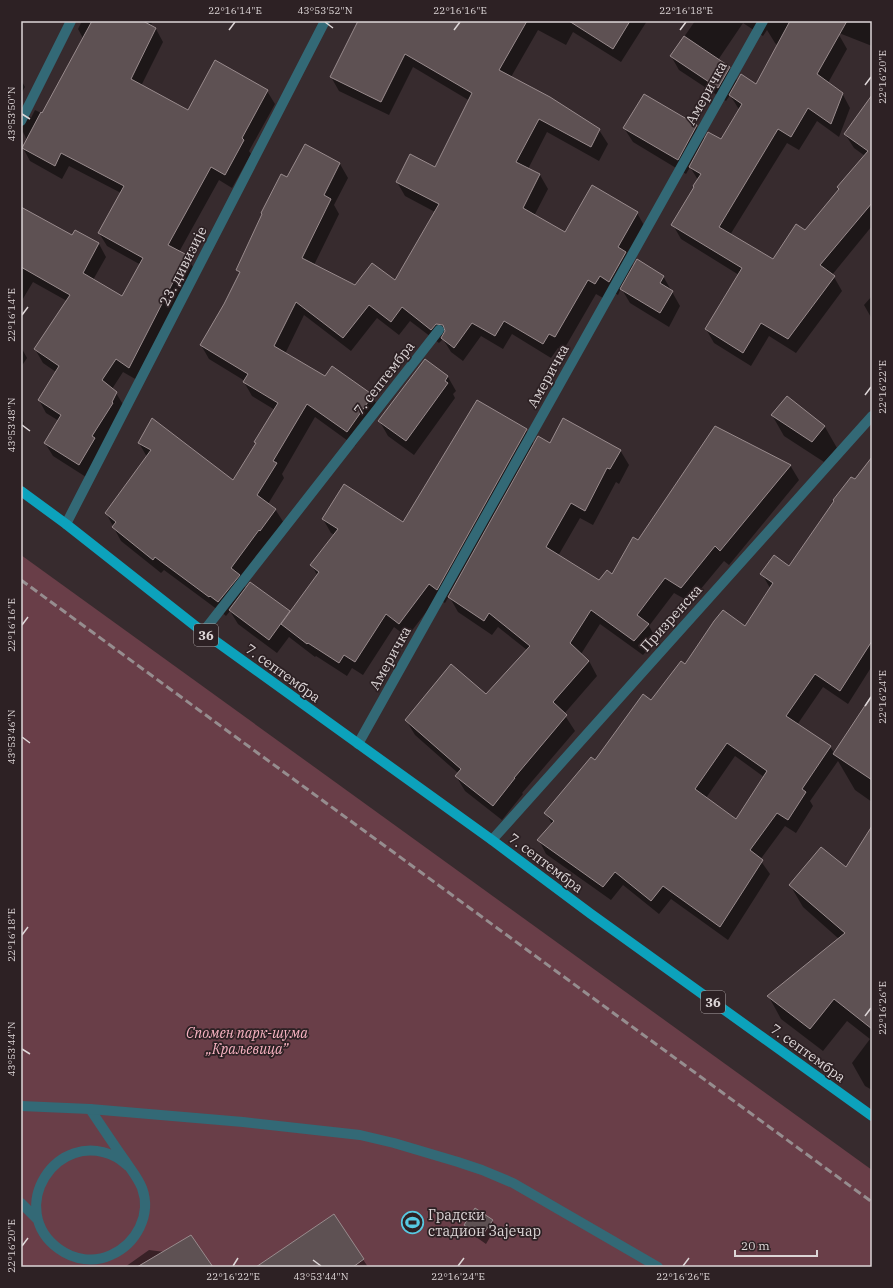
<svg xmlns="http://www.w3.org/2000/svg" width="893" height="1288" viewBox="0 0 893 1288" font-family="'IBM Plex Serif',serif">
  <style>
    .green { fill: #693e48 }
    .shadow { fill: #0007; fill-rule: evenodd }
    .building { fill: #5e5153; stroke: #998b8d; fill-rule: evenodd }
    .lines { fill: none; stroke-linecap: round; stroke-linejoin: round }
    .lane { stroke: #336976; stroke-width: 10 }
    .street { stroke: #336976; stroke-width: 10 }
    .primary { stroke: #0ca2bc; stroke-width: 10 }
    .rail { stroke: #968d8f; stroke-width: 3; stroke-dasharray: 8 4; stroke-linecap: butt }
    .ticks { fill: none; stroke: #ddd6d7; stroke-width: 1.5 }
    .labels { text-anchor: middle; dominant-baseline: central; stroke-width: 3.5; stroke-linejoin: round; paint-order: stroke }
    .shield { fill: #2d2124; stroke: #a8a0a1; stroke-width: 1 }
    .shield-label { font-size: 13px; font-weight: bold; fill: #ddd6d7 }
    .street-label { font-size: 14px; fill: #ddd6d7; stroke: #2d2124 }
    .park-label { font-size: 14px; font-style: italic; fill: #f8b3c2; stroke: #2d2124 }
    .poi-label { font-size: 14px; fill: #ddd6d7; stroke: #2d2124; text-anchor: start }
    .neatline { fill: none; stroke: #ddd6d7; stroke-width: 1.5 }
    .ticks-label { font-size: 10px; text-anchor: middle; fill: #ddd6d7 }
  </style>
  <rect width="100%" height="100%" fill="#372b2e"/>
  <path class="green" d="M21 555 872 1170V1267H21Z"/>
  <path class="shadow" d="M82 21H153L150 26 156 29 163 42 141 86 189 111 267 91 275 104 249 151 251 154 232 188 219 180 179 252 187 256 194 269 137 380 123 372 112 389 116 393 124 406 86 477 53 456 45 443 59 421 46 413 39 400 56 372 43 363 35 349 67 301 33 282 21 302V208L73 237 76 232 99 244 106 257 93 280 123 297 141 265 107 246 99 233 121 193 69 166 62 179 30 161 23 148 27 140 23 132 22 136 23 139 21 137V103L31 118 35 110 43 114 83 38 78 29Z
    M359 21H647L621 62 573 32 566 45 538 30 511 77 599 130 608 144 599 161 547 132 528 169 540 175 548 189 534 216 565 234 637 213 645 227 628 257 634 267 663 276 680 306 669 327 630 303 621 288 618 295 608 289 603 298 596 294 563 351 558 348 551 358 512 334 503 349 481 336 463 361 451 352 443 339 439 343 410 321 399 335 377 318 351 351 304 315 285 354 325 377 372 396 380 410 355 446 315 417 282 474 284 478 268 504 275 509 284 523 241 579 246 589 290 613 317 575 312 565 335 535 331 533 323 519 403 524 526 430 534 444H550L620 450 629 465 619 484 616 482 593 525 580 518 558 556 599 582 612 575 638 542 790 465 799 480 729 565 724 561 690 602 674 593 649 626 657 640 643 655 600 624 581 654 589 661 597 676 564 714 575 731 522 793 523 794 502 820 465 791 456 776 458 773 415 735 406 720 486 696 527 650 498 627 492 635 458 612 449 596 445 603 437 598 407 637 394 627 363 675 352 668 347 676 316 656 315 657 289 637 277 653 238 624 230 611 226 616 218 609V610L164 570 161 573 121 541 106 513 147 457 139 443 233 482 257 444 256 442 275 410 252 396 244 382 245 381 209 359 201 345 225 304 240 275 237 269 305 145 340 164 348 178 334 205 339 214 314 265 356 286 395 282 435 212 405 196 397 182 435 169 470 101 413 67 389 115 339 91 331 77Z
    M695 21H814L839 35 847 49 828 83 842 93 850 108 839 137 817 121 799 150 787 143 730 235 773 261 806 231 839 190 865 156 854 148 845 134 872 97V226L832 275 834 277 842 291 796 353 769 336 751 366 714 343 706 329 739 275 681 239 673 225 698 180 690 167 686 174 633 142 624 128 696 126 705 140 722 141 740 111 730 95 726 101 679 70 671 56ZM743 23 763 36 767 30 775 43 778 46 756 85 738 82 729 67 718 60Z
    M831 21H872V46L839 33Z
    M21 80 25 87 21 94Z
    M872 296V319L864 305Z
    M21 347 27 358 21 367Z
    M425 360 448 377 456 391 453 394 455 398 414 455 388 436 380 422Z
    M787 398 825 427 837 448 824 462 784 436 772 415Z
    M21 419 24 423 21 428Z
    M872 459V666L848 704 823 687 797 725 830 747 835 754 872 698V802L855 790 838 761 810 801 813 806 796 833 785 826 760 860 770 874 728 940 671 899 659 914 623 885 611 900 546 854 539 840 552 824 546 813 685 666 745 628 770 588 762 574 790 567ZM735 756 764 777 737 820 706 798Z
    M872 828V1090L865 1086 852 1063 870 1039 847 1021 823 1051 781 1019 769 997 839 939 803 907 790 885 846 869Z
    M334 1216 368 1267H258Z
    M492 1220 496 1227 486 1244 469 1232 465 1225Z
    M149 1250 165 1252 212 1267H125Z"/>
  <path class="building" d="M92 21H143L156 28 131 79 188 110 215 60 268 90 242 138 244 140 225 175 211 167 168 245 187 255 129 368 116 359 102 380 117 392 112 402 113 403 92 436 95 438 79 465 44 443 61 415 38 400 59 366 34 349 70 295 21 267V207L72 235 75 230 99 243 83 273 122 296 143 258 98 233 124 186 61 153 55 166 22 148 41 112 42 113Z
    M358 21H527L499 70 550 97 600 129 591 147 539 119 516 162 540 174 523 208 565 232 592 185 638 212 618 247 626 252 609 282 600 276 595 284 588 280 555 337 549 334 543 344 504 321 495 336 472 323 454 348 441 338 445 331 443 325 436 324 431 330 402 307 391 322 369 305 343 338 296 302 274 346 325 376 332 366 373 395 347 432 307 404 273 461 277 463 257 495 276 509 260 531 259 530 231 568 240 575 218 602 210 596 209 597 155 557 153 560 112 527 116 522 105 513 151 450 138 443 152 418 233 480 256 443 254 442 278 403 243 382 248 374 200 345 224 304 240 272 236 270 262 214 261 213 281 174 287 177 305 144 340 163 324 195 331 199 302 258 355 285 372 263 395 280 439 204 396 182 410 154 435 167 472 93 405 54 381 102 330 77Z
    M569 21H630L613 49Z
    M790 21H847L817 74 843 93 831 124 808 108 791 137 778 129 719 227 773 259 796 224 805 230 839 189 837 187 868 151 844 134 872 95V203L820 265 835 276 788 339 761 323 743 353 705 329 742 268 671 225 694 187 693 186 701 174 689 167 708 132 721 139 742 104 729 95 741 74 756 84Z
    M684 36 730 67 718 88 670 56Z
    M644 94 697 125 678 160 623 128Z
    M637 259 664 276 660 283 673 291 660 313 620 289Z
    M425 359 448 376 445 381 448 383 406 441 378 421Z
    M787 396 825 426 812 442 771 415Z
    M477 400 527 429 437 590 429 584 399 624 386 614 355 662 344 655 339 663 308 643 307 644 281 624 319 572 310 565 338 529 322 519 344 484 403 522Z
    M563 418 621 450 610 469 607 468 585 511 571 503 546 547 599 580 607 570 612 574 633 537 638 540 715 426 791 465 720 551 715 546 681 588 665 578 637 615 649 624 634 641 591 610 570 643 589 661 553 702 567 715 514 778H515L493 806 455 776 461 769 405 720 451 664 486 694 530 646 489 613 484 621 448 597 538 436 550 443Z
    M872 457V641L840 691 815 674 786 716 831 746 802 789 806 792 788 820 777 813 750 850 763 860 720 927 663 886 651 901 615 872 603 887 537 840 554 821 544 813 591 757 595 760 643 694 651 700 681 661 685 664 714 621 723 610 745 626 773 583 760 574 774 555 789 566 834 501 833 500 851 477 855 479ZM727 743 767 771 736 819 695 789Z
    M250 582 290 611 269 640 229 610Z
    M872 695V780L833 754Z
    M872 826V1029L834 999 810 1029 767 996 845 933 789 885 821 847 846 867Z
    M475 1208 493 1220 481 1237 464 1225Z
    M334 1214 364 1259 353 1267H256Z
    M191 1235 213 1267H137Z"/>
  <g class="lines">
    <path class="lane" d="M90 1109C102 1127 114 1145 126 1162 132 1171 138 1178 142 1188 152 1215 136 1244 111 1255 94 1263 74 1260 59 1249 5 1210 56 1127 116 1157 120 1159 124 1163 128 1166
      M21 1203 38 1220"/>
    <path class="street" d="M21 121 71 21
      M66 524 325 21
      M203 632 439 330
      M358 744 763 21
      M492 840 872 416
      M21 1106 90 1109 243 1122 360 1135 394 1143 458 1162 482 1170 513 1183 658 1267"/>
    <path class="primary" d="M21 491 66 524 203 632 492 840 591 914 872 1116"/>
    <path class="rail" d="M21 580 872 1202"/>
  </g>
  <path class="ticks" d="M325 22 333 28M229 30 235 22M454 30 460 22M680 30 686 22M865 85 871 77M22 114 30 119M22 315 28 307M865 395 871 387M22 425 30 431M22 625 28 617M865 706 871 697M22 737 30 743M22 935 28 927M865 1016 871 1008M22 1049 30 1054M22 1246 28 1238M313 1260 321 1266M233 1266 238 1258M458 1266 464 1258M683 1266 689 1258"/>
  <defs>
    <symbol id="stadium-ring" viewBox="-11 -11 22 22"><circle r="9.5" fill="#2d2124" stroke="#57c9e2" stroke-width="1.5"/><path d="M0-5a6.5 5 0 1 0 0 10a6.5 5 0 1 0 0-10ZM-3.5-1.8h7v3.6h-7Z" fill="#57c9e2"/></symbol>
  </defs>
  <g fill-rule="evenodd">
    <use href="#stadium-ring" x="400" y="1210" width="25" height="25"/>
  </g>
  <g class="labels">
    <g class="shield">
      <rect x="194" y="624" width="24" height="22" rx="3"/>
      <rect x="701" y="991" width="24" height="22" rx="3"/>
    </g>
    <g class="shield-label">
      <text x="206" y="635">36</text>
      <text x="713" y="1002">36</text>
    </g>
    <g class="street-label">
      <text transform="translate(706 93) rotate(-61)">Америчка</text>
      <text transform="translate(183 266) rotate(-63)">23. дивизије</text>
      <text transform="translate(548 376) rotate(-61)">Америчка</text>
      <text transform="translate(384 378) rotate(-52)">7. септембра</text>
      <text transform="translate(671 618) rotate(-48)">Призренска</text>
      <text transform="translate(390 658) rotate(-61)">Америчка</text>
      <text transform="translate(283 673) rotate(36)">7. септембра</text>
      <text transform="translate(546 863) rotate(37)">7. септембра</text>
      <text transform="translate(808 1053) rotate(36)">7. септембра</text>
    </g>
    <g class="park-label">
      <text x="247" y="1033">Спомен парк-шума<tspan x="247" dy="16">„Краљевица”</tspan></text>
    </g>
    <g class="poi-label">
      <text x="428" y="1215">Градски<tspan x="428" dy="16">стадион Зајечар</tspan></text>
    </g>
  </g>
  <rect width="893" height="1288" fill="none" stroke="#2d2124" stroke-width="44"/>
  <path d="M735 1250v6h82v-6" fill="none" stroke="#ddd6d7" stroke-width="2"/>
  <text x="741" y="1250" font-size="12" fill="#ddd6d7" stroke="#2d2124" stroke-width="3" paint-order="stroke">20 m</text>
  <rect x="22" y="22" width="849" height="1244" class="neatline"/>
  <g class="ticks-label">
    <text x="235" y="14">22°16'14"E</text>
    <text x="325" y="14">43°53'52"N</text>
    <text x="460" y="14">22°16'16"E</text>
    <text x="686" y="14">22°16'18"E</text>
    <text transform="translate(882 77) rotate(-90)" y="4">22°16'20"E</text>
    <text transform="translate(11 114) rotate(-90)" y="4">43°53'50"N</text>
    <text transform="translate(11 315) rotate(-90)" y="4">22°16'14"E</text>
    <text transform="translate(882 387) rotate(-90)" y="4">22°16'22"E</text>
    <text transform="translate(11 425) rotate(-90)" y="4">43°53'48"N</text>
    <text transform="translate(11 625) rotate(-90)" y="4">22°16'16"E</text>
    <text transform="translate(882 697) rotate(-90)" y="4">22°16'24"E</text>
    <text transform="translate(11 737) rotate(-90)" y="4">43°53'46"N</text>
    <text transform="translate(11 935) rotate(-90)" y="4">22°16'18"E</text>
    <text transform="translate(882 1008) rotate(-90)" y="4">22°16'26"E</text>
    <text transform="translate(11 1049) rotate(-90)" y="4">43°53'44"N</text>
    <text transform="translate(11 1246) rotate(-90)" y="4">22°16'20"E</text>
    <text x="233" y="1280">22°16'22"E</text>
    <text x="321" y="1280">43°53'44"N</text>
    <text x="458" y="1280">22°16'24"E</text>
    <text x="683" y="1280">22°16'26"E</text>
  </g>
</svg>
